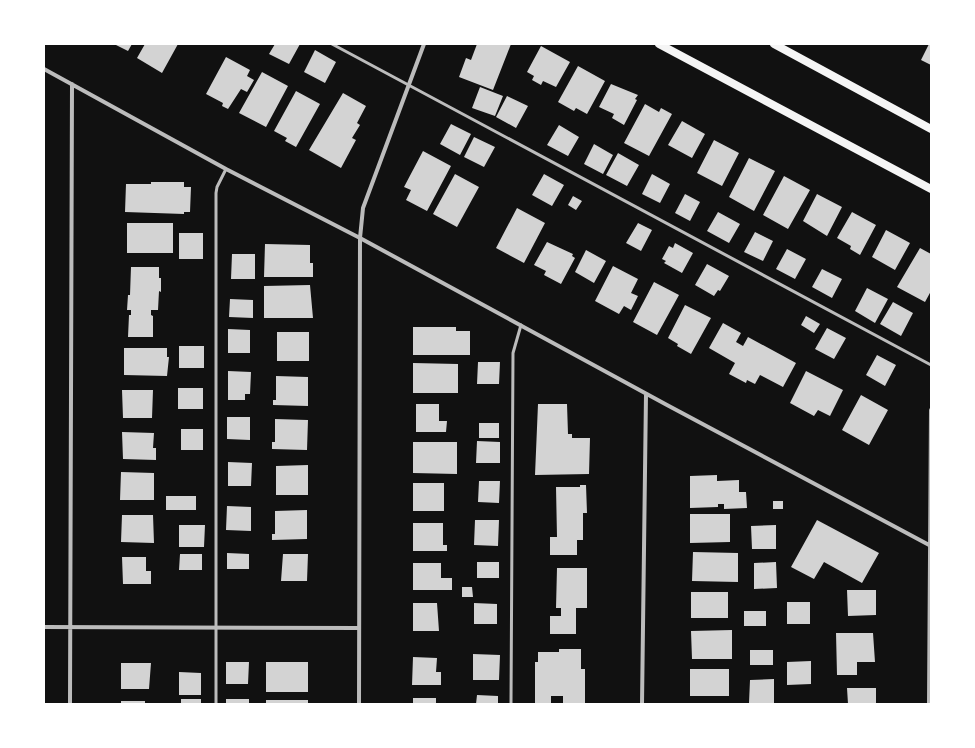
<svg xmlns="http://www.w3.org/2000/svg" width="975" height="748" viewBox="0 0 975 748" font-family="Lato,sans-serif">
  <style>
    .building { fill: #d3d3d3 }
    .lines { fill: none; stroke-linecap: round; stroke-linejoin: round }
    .service { stroke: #bcbcbc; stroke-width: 3 }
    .minor { stroke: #bcbcbc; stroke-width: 4 }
    .secondary { stroke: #f5f5f5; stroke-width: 8 }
  </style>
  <rect width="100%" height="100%" fill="#111"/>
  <path class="building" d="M114 44H132L128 51Z
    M145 44H178L162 73 137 58Z
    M275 44H300L289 64 269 54Z
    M477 44H511L493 90 459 77 466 58 471 60Z
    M929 44H931V65L921 60Z
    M541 46 570 62 556 87 543 81 541 85 532 80 534 76 527 72Z
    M315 50 336 62 325 83 304 72Z
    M226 57 250 70 247 76 254 80 247 92 241 89 228 109 222 106 223 103 206 94Z
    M578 66 605 81 587 114 576 108 574 111 558 102Z
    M262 72 288 86 266 127 239 113Z
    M611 84 638 95 635 99 637 100 624 125 612 118 614 114 599 107Z
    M480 87 503 96 495 116 472 108Z
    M296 91 320 104 296 147 285 141 287 138 274 131Z
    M343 93 366 106 357 123 360 125 352 138 356 140 341 168 309 150Z
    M507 96 528 106 516 128 496 117Z
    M645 104 659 112 661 108 672 114 649 156 624 143Z
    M682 121 705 134 692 158 668 145Z
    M451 124 471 134 460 155 440 144Z
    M559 125 579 137 568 156 547 145Z
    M474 137 495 147 484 167 464 157Z
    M714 140 739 153 722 186 697 173Z
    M594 144 613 155 603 174 584 164Z
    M423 151 451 166 427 211 406 200 411 190 404 187Z
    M618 153 639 165 627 186 606 175Z
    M749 158 775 171 754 211 729 197Z
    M455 174 479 187 457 227 433 214Z
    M544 174 564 185 552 206 532 195Z
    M652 174 670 184 660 203 642 194Z
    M784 176 810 190 788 229 763 215Z
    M151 182H184V187H191L190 212H184V214L125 212 126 184H151Z
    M685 194 700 202 690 221 675 213Z
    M817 194 842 207 827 236 803 221Z
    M573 196 582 201 576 210 568 205Z
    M517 208 545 223 524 263 496 248Z
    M718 212 740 224 729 243 707 231Z
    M852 212 876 225 860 255 850 249 851 246 837 238Z
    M127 223H173V253H127Z
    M638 223 652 230 641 251 626 243Z
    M886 230 910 243 895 270 872 257Z
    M755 232 773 241 763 261 744 252Z
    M179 233H203V259H179Z
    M547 242 573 254 572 256 575 258 561 284 544 275 546 271 534 265Z
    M675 243 693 253 682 273 664 263 666 261 662 259 669 246 673 248Z
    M265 244 310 245V263H313V277H264Z
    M920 248 931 254V291L925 302 897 287Z
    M787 249 806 259 795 279 776 269Z
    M586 250 606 261 594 283 575 272Z
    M232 254H255V279H231Z
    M707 264 729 276 720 291 718 290 714 296 695 285Z
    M613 266 638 279 631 293 638 296 631 310 624 306 619 314 595 301Z
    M131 267H159V278H161V292L159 291 158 310H151V315L153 316V337H128L129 315H131V310H127L128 295H130Z
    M822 269 842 279 832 298 812 287Z
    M654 282 679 295 657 335 633 322Z
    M310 285 313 318H264V286Z
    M867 288 888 299 875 323 855 311Z
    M230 299 253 300V318L229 317Z
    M893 302 913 313 901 336 880 324Z
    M685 305 711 318 691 354 677 346 678 344 668 338Z
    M806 316 820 324 814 333 801 325Z
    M723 323 741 333 736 342 743 346 748 337 796 363 783 387 760 375 755 384 747 380 746 383 729 374 735 363 709 348Z
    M413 327H456V331H470V355H413Z
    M827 328 846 338 834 359 815 349Z
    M228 329 250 330V353H228Z
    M277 332H309V361H277Z
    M179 346H204V368H179Z
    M124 348H167V357H169L167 376 124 375Z
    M877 355 896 365 885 386 866 375Z
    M478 362H500L499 384H477Z
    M413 363 458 364V393H413Z
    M228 371 251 372 250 394H245V400H228Z
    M806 371 843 390 830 416 818 410 814 416 790 403Z
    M276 376 308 377V406L273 405V400H276Z
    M178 388H203V409H178Z
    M122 390H153L152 418H123Z
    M861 395 888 410 869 445 842 430Z
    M416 404H439V421H447L446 432H416Z
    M538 404H567L568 434H572V438H590L589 474 535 475Z
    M227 417H250V440L227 439Z
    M275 419 308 420 307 450 272 449V442H275Z
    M479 423H499V438H479Z
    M181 429H203V450H181Z
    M122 432 154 433 153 448H156V460L123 459Z
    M477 441 500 442V463H476Z
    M413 442H457V474L413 473Z
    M228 462 252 463 251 486H228Z
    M308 465V495H276V466Z
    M121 472 154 473V500H120Z
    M717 475V481L739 480V492H746L747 508 724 509V504H718V507L690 508V476Z
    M479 481H500L499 503 478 502Z
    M413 483H444V511H413Z
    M580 485H586L587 513H583V540H577V555H550V537H557L556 487H580Z
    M166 496H196V510H166Z
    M773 501H783V509H773Z
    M227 506 251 507V531L226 530Z
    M307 510V539L272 540V534H275V511Z
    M690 514H730V542L690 543Z
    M122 515H153L154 543 121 542Z
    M475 520H499L498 546 474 545Z
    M817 520 879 553 862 583 824 562 814 579 791 567Z
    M413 523H443V545H447V551H413Z
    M179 525H205L204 547H179Z
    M776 525V549H752L751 526Z
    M693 552 738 553V582L692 581Z
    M227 553 249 554V569H227Z
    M180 554H202V570H179Z
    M283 554H308L307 581H281Z
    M122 557H146V571H151V584H123Z
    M477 562H499V578H477Z
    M776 562 777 588 754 589V563Z
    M413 563H441V578H452V590H413Z
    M557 568H587V608H576V634H550V616H561V608H556Z
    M462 587H472L473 597H462Z
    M847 590H876V615L848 616Z
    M691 592H728V618H691Z
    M787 602H810V624H787Z
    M413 603H437L439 631H413Z
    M474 603 497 604V624H474Z
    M744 611H766V626H744Z
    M732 630V659H692L691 631Z
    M836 633H873L875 662H857V675H837Z
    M559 649H581V669H585V704H563V696H551V704H535V662H538V652H559Z
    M750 650H773V665H750Z
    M473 654 500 655 499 680H473Z
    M413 657 437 658 436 672H441V685H412Z
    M811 661V684L787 685V662Z
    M226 662H249L248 684H226Z
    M266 662H308V692H266Z
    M121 663H151L149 689H121Z
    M690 669H729V696H690Z
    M179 672 201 673V695H179Z
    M774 679V703H749L750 680Z
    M847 688H876V704H848Z
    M477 695 498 696V704H476Z
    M413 698H436V704H413Z
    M181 699H201V704H181Z
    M226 699H249V704H226Z
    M266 700H308V704H266Z
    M121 701H145V704H121Z"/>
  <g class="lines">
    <path class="service" d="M332 44 931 365
      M216 704V193L217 187 226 169
      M511 704 513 353 521 325"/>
    <path class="minor" d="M44 69 226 169 360 238 667 405 931 546
      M44 627 359 628
      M70 704 72 84
      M359 704 360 238 363 208 424 44
      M642 704 646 394
      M929 704 931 410"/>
    <path class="secondary" d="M659 44 931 189
      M774 44 931 129"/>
  </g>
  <rect width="975" height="748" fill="none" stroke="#ffffff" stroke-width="90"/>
</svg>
